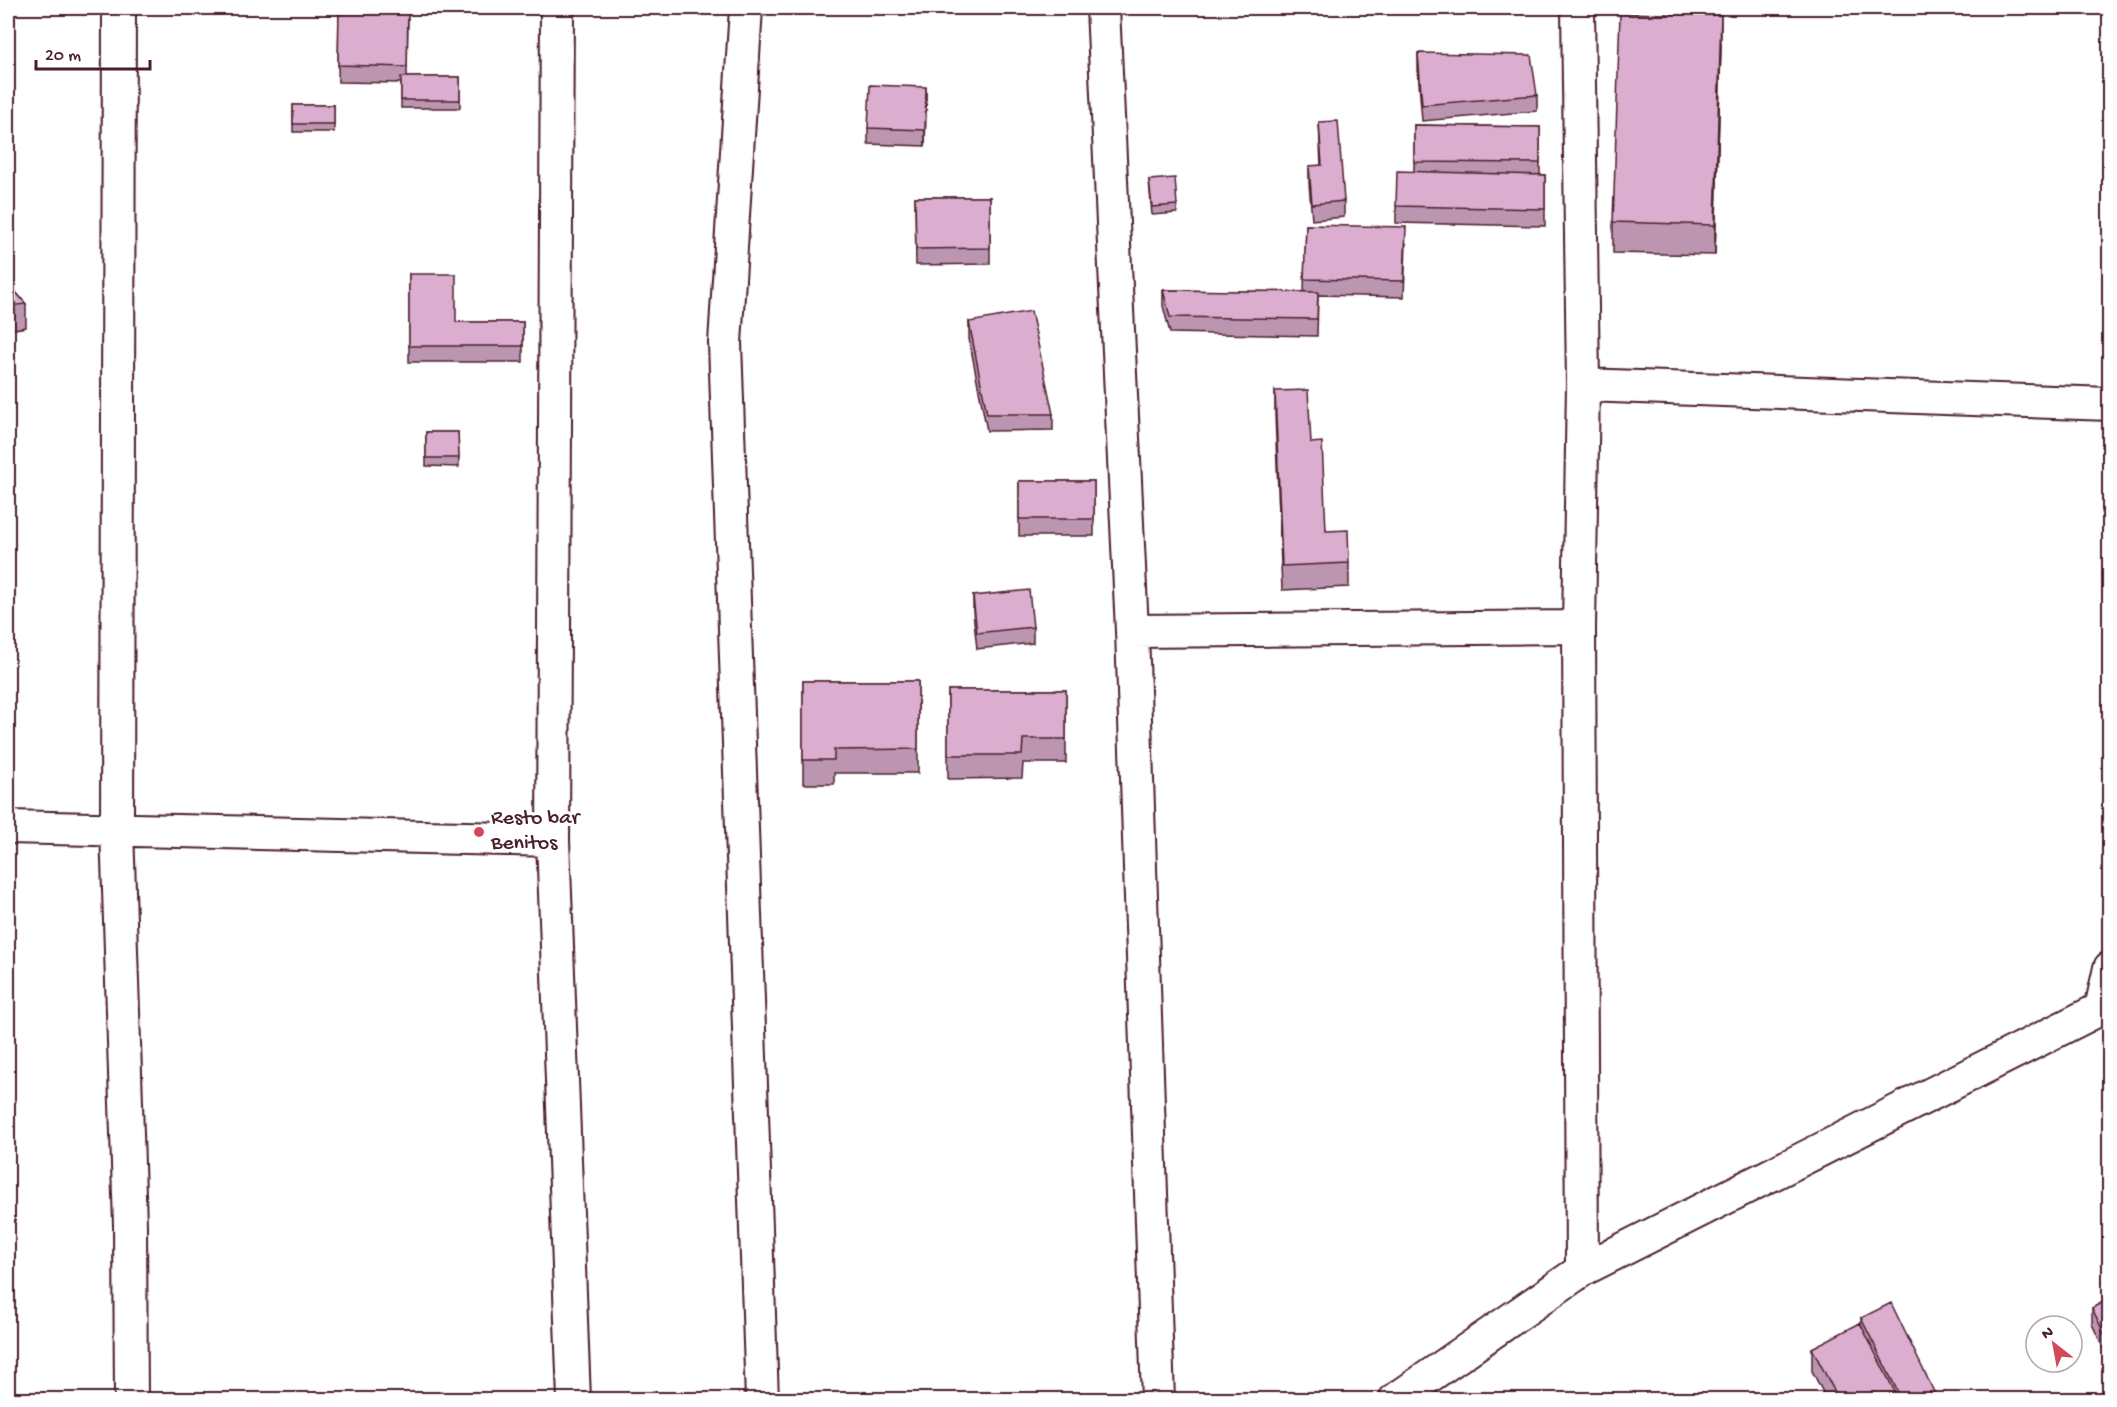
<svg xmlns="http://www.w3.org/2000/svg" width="2117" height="1407" viewBox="0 0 2117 1407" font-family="'Gochi Hand',sans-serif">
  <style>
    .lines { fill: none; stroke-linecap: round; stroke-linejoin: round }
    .street-casing { stroke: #4a1f2b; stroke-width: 36 }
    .street { stroke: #fff; stroke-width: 32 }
    .wall { fill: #bc95b1; stroke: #4a1f2b; stroke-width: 1.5 }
    .shaded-wall { fill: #997990; stroke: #4a1f2b; stroke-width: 1.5 }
    .building { fill: #dbadce; stroke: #4a1f2b; stroke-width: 1.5 }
    .poi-dot { fill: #d1495b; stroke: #fff; stroke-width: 2 }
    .labels { text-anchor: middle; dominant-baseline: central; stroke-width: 6; stroke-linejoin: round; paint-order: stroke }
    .poi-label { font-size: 22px; fill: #4a1f2b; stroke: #fff; text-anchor: start }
  </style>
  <rect width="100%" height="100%" fill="#fff"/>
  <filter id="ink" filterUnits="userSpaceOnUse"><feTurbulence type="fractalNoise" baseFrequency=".0167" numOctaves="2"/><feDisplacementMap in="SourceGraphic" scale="12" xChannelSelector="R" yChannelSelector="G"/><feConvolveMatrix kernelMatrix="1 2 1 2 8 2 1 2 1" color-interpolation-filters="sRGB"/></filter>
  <g filter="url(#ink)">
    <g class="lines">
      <defs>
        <path id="street" d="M119 8 117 829 130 1225 131 1400
          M557 8 553 840 574 1400
          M746 8 725 343 762 1400
          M1103 8 1132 631 1158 1400
          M1578 8 1583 385 1579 627 1582 1270
          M1583 385 2110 404
          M1132 631 1579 627
          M8 827 553 840
          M2101 1009 2110 968
          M1395 1400 1582 1270 2110 1004"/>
      </defs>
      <use href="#street" class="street-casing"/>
      <use href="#street" class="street"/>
    </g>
    <path class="wall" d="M339 8 408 9 407 77H460V108H401V83L338 82Z
      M1721 46 1715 255 1613 253V222Z
      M1418 53 1537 95V111L1422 121 1418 70Z
      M926 104 925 146 868 144V128Z
      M293 105H334V132H293Z
      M1319 122 1344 201V217L1312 220 1309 183V166H1321Z
      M1414 125 1540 127V175H1545V226L1396 223V206L1414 172Z
      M1149 180 1177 205V213L1152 215Z
      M915 197H990V264L916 265Z
      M1306 225 1406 243 1404 297 1318 295 1317 336 1170 333 1163 306V290L1304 292Z
      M409 274 456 322H523V362H409Z
      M8 283 26 304V327L8 330Z
      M969 322 1053 414V430L987 431 969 339Z
      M1275 391 1311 443 1326 531 1349 563V587L1282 590 1275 415Z
      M426 432H458L459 467 426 466Z
      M1019 481H1094V536H1019Z
      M973 596 1033 627V643L977 649 973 612Z
      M803 681H918V773H834V784H803Z
      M948 690H1066V763H1023L1022 778 948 779Z
      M2109 1299V1360L2092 1324V1308Z
      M1861 1318 1938 1400H1827L1812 1371V1348L1861 1326Z"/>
    <path class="shaded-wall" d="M1721 15V46L1715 255V225Z
      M926 87V104L925 146V130Z"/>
    <path class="building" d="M339 8 408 9 407 67 338 65Z
      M1620 13 1721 15 1715 225 1613 222Z
      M1418 53 1531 55 1537 95 1422 105Z
      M401 77H460V100H401Z
      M870 85 926 87 925 130 868 128Z
      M293 105H334V124H293Z
      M1338 121 1344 201 1312 204 1309 166 1322 165 1319 122Z
      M1414 125 1540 127V163L1414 162Z
      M1397 171 1545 175V209L1396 206Z
      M1175 178 1177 205 1152 207 1149 180Z
      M915 197H990V248L916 249Z
      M1306 225 1406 227 1404 281 1304 279Z
      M409 274H456V322H523V346H409Z
      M8 283 26 304 8 306Z
      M1163 290 1318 292 1317 319 1170 317Z
      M1031 311 1053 414H987L969 322Z
      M1308 390 1311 443 1322 442 1326 531 1348 530 1349 563 1282 566 1275 391Z
      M426 432H458L459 458H426Z
      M1019 481H1094V519H1019Z
      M1029 590 1033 627 977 633 973 596Z
      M803 681H918V749L834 750V760H803Z
      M948 690H1066V739H1023L1022 755H948Z
      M2109 1299V1344L2092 1308Z
      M1891 1303 1938 1400H1902L1861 1318Z
      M1860 1323 1899 1400H1839L1812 1348Z"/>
  </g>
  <circle class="poi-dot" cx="479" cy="832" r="6"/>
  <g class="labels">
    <g class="poi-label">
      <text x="491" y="819">Resto bar<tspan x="491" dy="25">Benitos</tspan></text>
    </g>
  </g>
  <rect width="2117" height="1407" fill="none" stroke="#fff" stroke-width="30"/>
  <rect x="15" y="15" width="2087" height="1377" fill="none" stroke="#4a1f2b" stroke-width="2" filter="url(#ink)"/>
  <g transform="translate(2054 1344) rotate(329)"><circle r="28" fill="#ffffff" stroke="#b7a5aa" stroke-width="1.5"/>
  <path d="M0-4.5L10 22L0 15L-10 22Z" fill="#d1495b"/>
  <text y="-9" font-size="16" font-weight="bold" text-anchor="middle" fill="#4a1f2b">N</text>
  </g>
  <path d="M36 60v9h114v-9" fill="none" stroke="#4a1f2b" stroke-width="3"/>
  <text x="45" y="60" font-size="18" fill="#4a1f2b" stroke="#ffffff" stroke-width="4.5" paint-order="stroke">20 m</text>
</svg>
